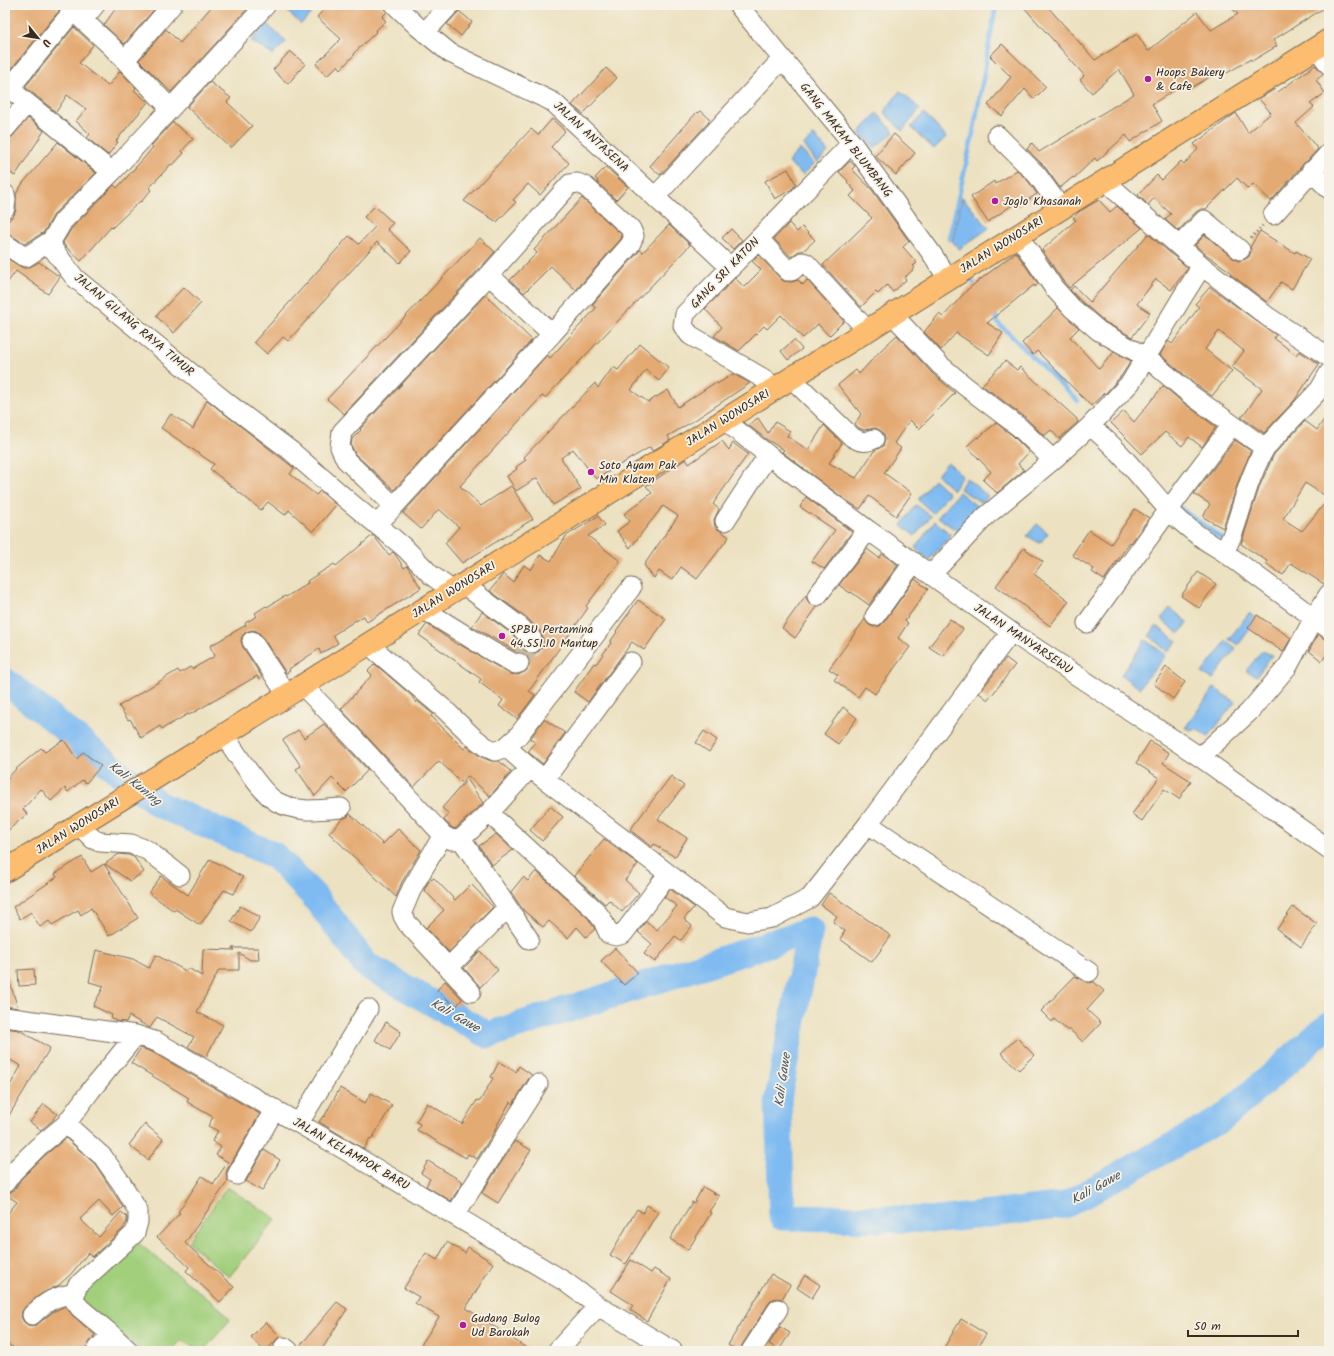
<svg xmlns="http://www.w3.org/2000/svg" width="1334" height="1356" viewBox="0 0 1334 1356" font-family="Kalam,sans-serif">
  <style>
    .green { fill: #a1cf7c; stroke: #6e7c4d }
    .water { fill: #7fbbf1; stroke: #5d7288 }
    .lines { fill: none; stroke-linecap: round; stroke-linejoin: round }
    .stream { stroke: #7fbbf1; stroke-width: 4.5 }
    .river { stroke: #7fbbf1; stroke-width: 27 }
    .building { fill: #e4aa73; fill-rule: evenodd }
    .minor-tunnel { stroke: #c9bca0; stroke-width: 19; stroke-dasharray: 19 10; stroke-linecap: butt }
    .minor-casing { stroke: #796a57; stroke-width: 21 }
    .highway-casing { stroke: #796a57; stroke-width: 24 }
    .path { stroke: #796a57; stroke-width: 2.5; stroke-dasharray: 1 3; stroke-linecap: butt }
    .minor { stroke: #fff; stroke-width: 19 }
    .highway { stroke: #fcbd6f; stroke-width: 22 }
    .poi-dot { fill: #b5179e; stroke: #f7f3e8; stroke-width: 1.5 }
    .labels { text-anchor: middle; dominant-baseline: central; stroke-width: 3.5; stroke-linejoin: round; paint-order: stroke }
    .poi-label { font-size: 12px; fill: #3b2a1e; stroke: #f7f3e8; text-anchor: start }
    .street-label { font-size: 12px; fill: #3b2a1e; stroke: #f7f3e8 }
    .water-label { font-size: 13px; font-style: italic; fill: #4f565d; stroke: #f7f3e8 }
  </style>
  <rect width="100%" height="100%" fill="#f7f3e8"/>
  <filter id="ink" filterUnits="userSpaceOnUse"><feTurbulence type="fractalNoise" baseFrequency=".025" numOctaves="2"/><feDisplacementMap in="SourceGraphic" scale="8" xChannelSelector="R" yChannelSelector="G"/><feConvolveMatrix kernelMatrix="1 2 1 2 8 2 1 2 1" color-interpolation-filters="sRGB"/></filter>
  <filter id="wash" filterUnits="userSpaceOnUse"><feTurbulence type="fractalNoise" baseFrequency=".012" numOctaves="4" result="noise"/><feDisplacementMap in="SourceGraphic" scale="16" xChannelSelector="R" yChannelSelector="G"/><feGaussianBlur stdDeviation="0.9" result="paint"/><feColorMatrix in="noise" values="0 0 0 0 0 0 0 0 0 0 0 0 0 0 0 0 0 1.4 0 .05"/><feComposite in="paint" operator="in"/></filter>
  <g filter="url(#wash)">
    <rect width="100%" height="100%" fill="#ece1c0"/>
    <path class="green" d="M227 1187 276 1219 229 1277 188 1242Z
      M133 1239 222 1310 230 1320 203 1351 181 1341 171 1351H141L78 1298Z"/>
    <path class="water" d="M285 5H319L301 24 283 7Z
      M266 23 286 42 273 55 251 41Z
      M900 91 920 109 902 131 884 112Z
      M877 113 894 132 875 148 859 133Z
      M924 113 946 137 934 149 911 127Z
      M814 135 828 152 817 163 804 145Z
      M800 149 814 164 803 175 788 162Z
      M962 197 989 228 959 249 952 241Z
      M948 462 962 476 953 490 937 475Z
      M966 478 988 496 982 503 960 489Z
      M934 479 949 493 933 513 918 500Z
      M959 492 979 508 957 531 938 517Z
      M916 505 931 516 915 536 901 525Z
      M935 521 951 535 929 560 915 548Z
      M1037 524 1048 533 1040 543 1027 536Z
      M1170 608 1188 622 1179 634 1161 619Z
      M1249 613 1257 620 1238 645 1229 639Z
      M1156 626 1177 641 1168 652 1149 636Z
      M1145 640 1166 655 1139 688 1121 675Z
      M1226 641 1236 648 1213 679 1202 673Z
      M1262 651 1272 655 1257 676 1246 671Z
      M1214 688 1235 702 1208 737 1196 728 1191 730 1185 728Z"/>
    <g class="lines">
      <path class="stream" d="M949 239 974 129 996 5
        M967 274 977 288
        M994 311 998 323 1078 401
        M1180 508 1225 541"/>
      <path class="river" d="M5 681 160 805 274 855 313 895 366 965 488 1035 720 960 810 930 778 1099 782 1217 939 1220 1065 1205 1223 1118 1329 1025"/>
    </g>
    <g id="blocks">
      <path class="building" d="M5 5H57L59 11 7 74H5Z
        M118 5H158L124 44 104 25Z
        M213 5H251L171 92 139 60 166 29 180 43Z
        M328 5H380L387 12 382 17 386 21 375 31 376 32 354 53 355 54 341 69 338 65 327 76 316 64 341 39 317 17Z
        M1022 5H1046L1095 60 1137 34 1148 51 1197 12 1211 30 1238 14 1228 5H1329L1273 40 1277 46 1252 61 1251 59 1227 73 1224 69 1189 89 1186 83 1152 104 1162 121 1130 142 1126 135 1097 161 1095 158 1074 178 1073 177 1060 188 1045 167 1027 149 1032 143 1039 152 1134 94 1119 69 1092 93 1080 80 1084 76 1083 74Z
        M459 11 472 22 461 36 447 24Z
        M74 27 93 45 79 63 108 86 120 71 136 88 134 90 148 102 116 141 118 142 108 155 87 138 90 134 76 121 86 109 67 95 56 112 25 87Z
        M1002 44 1046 87 1034 99 1025 89 1002 116 988 105 1011 77 990 56Z
        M290 51 305 64 288 84 273 70Z
        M1315 65 1324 74 1316 80 1325 93 1310 104 1314 107 1296 123 1318 149 1307 161 1303 164 1300 168 1271 201 1253 184 1248 189 1237 178 1206 209H1201L1196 212 1178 231 1165 219 1171 214 1154 198 1148 205 1138 195 1157 175 1162 180 1181 161 1184 164 1198 149 1194 144 1236 113 1248 133 1271 113 1259 99 1275 89 1278 92Z
        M606 68 617 78 583 114 572 105Z
        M210 82 231 98 227 102 252 126 231 148 187 107Z
        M701 111 710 119 708 121 709 122 660 175 650 166 697 112 698 113Z
        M28 118 44 131 15 176 5 169V140L9 139 13 136Z
        M552 119 565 131 551 147 569 163 540 195 528 184 513 200 516 202 497 222 464 201 531 129 538 135Z
        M173 122 193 139 182 151 184 153 173 165 171 164 149 188 151 190 141 202 140 201 112 228 111 227 81 261 64 245 63 242 72 228 114 185 117 188 145 157 153 147 151 146Z
        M894 134 915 153 896 175 875 156Z
        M58 142 96 173 55 213 44 232 25 244 11 235 5 233V224L14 215 16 210V194L23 183Z
        M850 161 855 166 852 169 872 190 909 241 903 247 917 263 913 266 915 268 904 278 906 280 893 292 887 285 878 294 876 292 861 307 823 265 872 218 850 196 855 191 847 182 848 181 839 172Z
        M606 167 628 187 616 200 597 182 598 181 595 178Z
        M788 169 796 184 792 189 775 199 765 181Z
        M1017 170 1029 182 1037 194 1017 207 1015 203 988 222 971 197 994 181 995 184Z
        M582 198 622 235 621 239 576 290 551 266 524 293 510 280 537 253 534 250Z
        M1099 200 1110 212 1117 206 1142 228 1069 288 1063 281 1042 250 1076 220 1073 218 1080 211Z
        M375 206 393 223 387 229 411 251 400 263 377 242 288 341 283 337 267 354 254 342 349 236 359 244 375 227 364 217Z
        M789 223 797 232 802 227 815 240 803 251H799L791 257 774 239Z
        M669 225 690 245 545 398 542 396 460 486 481 506 511 486 533 519 462 563 445 543 459 527 439 509 421 529 403 513 547 355 550 358 596 308 592 305 640 250 643 252Z
        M731 229 742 240 733 249 722 238Z
        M1260 231 1295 253 1296 251 1310 259 1292 289 1281 282 1267 302 1230 274 1231 272 1204 253 1195 245 1205 235 1233 258 1238 261 1243 260 1249 257 1251 251 1250 247Z
        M1148 234 1188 268 1171 290 1156 279 1137 304 1150 313 1132 337 1105 322 1080 300 1070 290 1074 286 1090 302Z
        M480 238 495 252 344 414 327 399Z
        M1016 252 1038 284 1035 287 1034 285 987 323 1003 333 989 355 956 333 941 350 924 332 939 314 943 317 968 289Z
        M758 255 783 281 792 282 798 280 803 285 807 280 844 321 829 336 818 324 803 338 781 315 767 329 764 326 739 351 714 336 722 327 705 309 735 278 744 287 761 270 752 261Z
        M5 257 23 268H28L39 262 60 277 48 294 16 271 5 286Z
        M184 287 201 303 174 333 156 316Z
        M1210 287 1276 335 1274 338 1296 355 1299 351 1319 364 1294 401 1264 433 1241 417 1244 415 1262 389 1232 367 1244 351 1219 331 1205 349 1232 371 1212 396 1198 386 1160 355 1168 341 1172 344 1199 307 1195 304Z
        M485 295 532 340 394 490 355 454 351 445 352 439 361 430 360 429Z
        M1058 308 1079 328 1070 337 1099 369 1114 352 1131 361 1122 375 1105 394 1104 393 1091 406 1037 351 1033 355 1022 343Z
        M897 335 932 373 955 393 919 429 910 420 894 443 901 448 884 473 912 493 896 516 869 496 860 509 844 499 782 452 784 450 766 439 748 425 758 418 768 433 775 422 790 431 787 436 808 450 824 425 842 443 829 463 856 478 874 451 883 446 885 440 884 435 881 431 876 428 864 430 859 428 855 424 861 414 838 385 856 370 859 374 881 350Z
        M794 340 802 349 788 360 781 351Z
        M640 344 669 368 659 381 646 370 631 390 648 402 668 390 678 407 716 382 717 384 733 374 750 383 695 420 668 436 670 440 652 451 650 447 596 479 573 449 561 458 581 489 553 505 537 478 516 491 507 476 517 469 516 467 526 460 524 457 595 383 598 388 613 367 618 370Z
        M1005 361 1017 370 1020 367 1077 419V420L1078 422 1059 439 1051 430 1044 436 1026 418 982 385Z
        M1163 386 1185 404 1216 427 1202 447 1189 437 1182 446 1165 432 1142 454 1111 423 1124 411 1134 422Z
        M207 400 294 468 290 474 316 495 320 491 336 505 313 532 289 510 285 515 268 502 261 510 210 469 214 464 161 428 171 414 193 429Z
        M1329 412V576L1324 584 1291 563 1283 575 1265 563 1267 561 1241 544 1260 485 1274 454 1305 421 1317 430ZM1305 483 1329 498 1302 531 1283 519Z
        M996 423 1012 435 1029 452 1018 464 1024 470 997 493 983 480 991 472 967 446 977 437 978 438Z
        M1235 440 1251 451 1240 477 1223 528 1203 517 1210 504 1194 494Z
        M722 441 729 450 733 443 748 454 713 504 719 509 714 520 715 527 729 537 697 579 681 567 672 580 659 571 654 578 644 565 678 516 663 506 630 548 617 531 630 521 624 514 652 493 646 486 686 459 689 464Z
        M806 497 852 532 824 569 812 561 835 530 800 507Z
        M1135 509 1149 518 1131 543 1130 542 1104 580 1092 572 1094 569 1072 555 1089 530 1111 544Z
        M598 516 605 525 588 536 620 561 586 606 588 608 529 691 535 695 517 719 499 706 503 700 479 682 481 679 419 635 427 624 458 645 459 644 510 674 518 675 526 671 529 666 530 661 527 655 522 652H517L472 626 482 612 512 634 521 644 523 649 526 652 532 654 538 652 542 648 543 643 542 635 540 631 526 617 490 591 503 574 513 582 524 565 531 570 540 555 551 561 566 536Z
        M373 535 389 555 393 552 395 554 404 568 407 566 408 567 421 588 367 622 364 616 356 621V620L333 635 338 643 321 654 319 649 289 669 290 671 286 673 261 635 257 631 252 630 246 632 242 636 241 641 243 647 262 677 259 679 257 676 189 715 188 714 162 729 160 726 141 738 130 719 128 720 119 706 178 670 180 673 190 667 192 669 215 656 210 646 246 625 245 623 257 616 255 613 266 606 267 607 285 596 286 597 308 583 307 581 334 564 336 566Z
        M1024 548 1043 562 1034 574 1069 601 1050 626 1015 599V600L996 586Z
        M867 549 879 558 882 554 898 565 869 605 851 592 850 593 839 585Z
        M1198 572 1216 584 1199 608 1181 596Z
        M915 579 928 589 905 621 908 623 898 638 910 647 875 694 865 687 858 697 834 680 838 675 829 669 865 619 869 625 874 627 880 626 884 622Z
        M806 595 807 600 810 604 817 607 795 638 782 628Z
        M638 600 666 619 644 650 632 642 588 702 574 692 594 663 596 664 611 643 610 642 617 632 616 631Z
        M1257 615 1291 638 1283 652 1248 628Z
        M950 619 963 629 943 656 929 647Z
        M1318 634 1323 638 1329 640V651L1322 661 1309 651Z
        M1006 658 1015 665 988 700 979 693Z
        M375 664 412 696 416 703 417 701 433 714 431 716 464 749 467 746 479 756 486 759 491 761H499L511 772 490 796 468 776 461 782 439 761 414 787 341 709 372 675 368 671Z
        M1166 667 1185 682 1173 699 1154 684Z
        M843 707 857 718 838 744 824 734Z
        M544 719 565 733 543 764 528 752 535 742 530 739Z
        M324 724 368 770 346 792 332 778 315 796 296 769 301 766 283 740 298 730 304 738Z
        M704 731 717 740 709 752 696 743Z
        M64 740 77 759 83 752 101 766 86 783 82 780 68 792 65 788 51 801 41 789 23 809 27 814 5 833V781L16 769 41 748 45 752Z
        M1150 741 1169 753 1163 763 1191 781 1179 799 1164 789 1142 821 1132 814 1159 778 1136 763Z
        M671 776 684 786 658 819 687 838 675 857 654 844 652 847 630 830Z
        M467 779 483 803 456 828 454 829 450 826 444 820 449 814 442 808Z
        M550 806 563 817 542 841 530 830Z
        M350 814 383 844 398 829 421 850 402 882 396 897 329 833 342 819 347 817Z
        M496 834 513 850 492 865 479 846Z
        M604 839 638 864 625 880 639 893 622 912 609 900 605 904 574 876Z
        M119 854 129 855 134 857 144 872 130 881 105 864Z
        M82 857 91 872 104 864 138 918 109 936 91 908 81 915 78 910 52 925 49 921 40 927 31 912 20 919 13 907 57 877 55 874Z
        M210 859 243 877 234 894 224 890 200 925 175 909 174 911 149 893 161 876 188 895Z
        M536 871 588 918 595 929 586 937 577 927 568 938 549 921 543 927 523 910 511 892 523 877 528 881Z
        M434 878 455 900 471 884 493 907 449 952 426 928 444 910 424 890 429 881Z
        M670 889 694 907 684 919 692 926 681 940 675 936 655 962 644 954 652 944 638 932 646 921 657 930 677 906 664 897Z
        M829 893 891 936 872 962 840 939 845 931 833 922 837 916 821 905Z
        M240 906 260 917 251 932 231 921Z
        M1293 907 1317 924 1301 947 1277 929Z
        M232 948H258L259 960H250L239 953V970H219L197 1012 223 1025 206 1057 188 1047 194 1037 157 1017 150 1028 129 1016 126 1022 116 1021 111 1018 112 1015 93 1006 104 986 89 982 96 950 133 959 149 968 156 955 186 971 188 968 202 976 203 949 235 950Z
        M615 948 638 973 624 985 601 961Z
        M480 951 498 970 480 987 464 968Z
        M34 969 35 985 19 986 18 970Z
        M7 974 18 1008 5 1006V975Z
        M1075 976 1088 983 1094 982 1104 991 1087 1010 1101 1023 1083 1042 1069 1029 1068 1031 1054 1019 1052 1022 1041 1011Z
        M445 981 462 999 456 1007 437 990Z
        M386 1022 401 1032 390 1050 375 1040Z
        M5 1028 19 1030 50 1048 5 1122V1084L9 1087 21 1066 5 1057Z
        M1017 1038 1034 1055 1019 1070 1001 1053Z
        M141 1048 152 1052 260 1114 227 1170 226 1175 228 1181 185 1243 234 1287 220 1302 186 1271 189 1267 157 1237 180 1213 178 1212 202 1176 213 1184 228 1162 216 1155 221 1147 212 1141 218 1131 208 1126 213 1117 187 1102 189 1098 131 1063Z
        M499 1062 516 1072 519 1066 532 1075 529 1078 513 1104 510 1102 495 1129H496L477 1159 468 1154 466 1158 417 1130 420 1124 416 1122 427 1103 462 1124 477 1100 480 1101 493 1078 491 1077Z
        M340 1088 365 1103 371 1093 392 1105 372 1139 370 1138 364 1149 319 1122 323 1116 324 1117Z
        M44 1104 57 1114 53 1119H54L41 1130 30 1122Z
        M145 1124 163 1139 148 1160 129 1145Z
        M66 1138 95 1164 123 1207 113 1216 99 1201 80 1219 99 1237 121 1212 127 1217V1221L123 1229 92 1257 88 1253 71 1274 59 1285 41 1294 25 1307 22 1311 21 1317 24 1322 28 1325 34 1326 39 1323 53 1312 65 1306 73 1316 95 1335 88 1344 85 1351H18L5 1342V1217L17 1202 5 1194 10 1193 14 1190 21 1179 45 1155Z
        M515 1141 531 1150 498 1203 482 1193Z
        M264 1150 280 1160 262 1191 246 1181Z
        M428 1161 463 1182 451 1201 426 1186 430 1179 421 1173Z
        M703 1187 719 1196 709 1212 711 1213 688 1250 670 1239 692 1202 694 1203Z
        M647 1205 658 1212 626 1264 610 1255 637 1209 643 1213Z
        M447 1242 465 1253 468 1247 493 1263 466 1308 531 1351H417L439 1317 415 1303 419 1297 404 1288 426 1253 437 1260Z
        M631 1260 651 1273 654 1269 671 1279 647 1321 630 1310 633 1305 611 1291Z
        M771 1274 790 1285 782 1299 778 1298 773 1299 769 1303 742 1345 740 1351H738L728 1345Z
        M805 1275 820 1285 812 1298 797 1288Z
        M337 1302 347 1309 321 1351H300L299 1347Z
        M961 1319 986 1334 976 1351H942Z
        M266 1322 280 1336 266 1351H264L251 1337Z
        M780 1327 790 1333 779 1350 769 1344Z"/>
    </g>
  </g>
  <g filter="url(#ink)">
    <use href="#blocks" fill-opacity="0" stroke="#796a57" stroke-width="1"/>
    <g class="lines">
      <path class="minor-tunnel" d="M519 663 532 643"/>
      <defs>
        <path id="minor" d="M68 5 73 11 111 46 170 108
          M266 5 112 172 63 221 52 240 53 249 75 278 230 405 291 451 346 499 406 549 431 575 453 591
          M395 5 418 27 450 53 553 102 731 268
          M738 5 852 143 932 254 948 279
          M83 20 95 5
          M425 32 450 5
          M1317 48 1329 65
          M125 60 172 5
          M5 85 112 172
          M9 89 73 11
          M5 129 27 103
          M997 135 1037 175 1061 208
          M1311 171 1329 189
          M1107 179 1116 191 1202 266 1268 317 1329 357
          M5 194 6 199 5 208
          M655 197 782 59
          M1273 215 1329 153
          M1018 235 1054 288 1072 308 1099 331 1146 357 1191 395 1265 448
          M759 239 788 271H792L802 262 806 263 867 330
          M5 244 23 256 26 257 52 240
          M1179 246 1204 220 1240 250
          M489 275 552 334
          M892 314 940 365 965 386 1019 427 1053 460
          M791 378 852 437C860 442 865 443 874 439
          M775 388 764 379 690 335 683 326 685 314 852 143
          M724 420 768 455 868 530 1011 632 1200 757 1329 849
          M1090 426C1120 449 1142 481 1168 509 1183 525 1205 541 1224 552 1231 541 1235 528 1239 515 1246 492 1253 469 1265 448L1320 389 1329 373
          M725 521 768 455
          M377 524 387 514 552 334 630 245 634 236 631 229 585 186 577 183 570 184 489 275 342 432 340 447 346 460 394 506
          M1224 552 1329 629
          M931 575 985 517 1053 460 1090 426 1131 382 1183 296 1202 266
          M463 584 519 626 532 639V643
          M817 596 868 530
          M423 609 491 651 515 664 519 663
          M875 616 914 562
          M1087 623 1186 486 1232 425
          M252 641 287 695
          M368 644 444 709 473 737 486 747 495 751 506 747 518 736 631 588
          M302 685 346 730 443 835 452 840 461 839 489 813 530 768
          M224 735C235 751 261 794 277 802 286 807 297 809 307 810 318 810 330 809 341 808
          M506 747 530 768 725 917 748 922 772 918 810 898 868 824 1011 632
          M1200 757 1249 712 1288 666 1314 618 1329 594
          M545 779 631 662
          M489 813 596 911 603 921 609 934 616 936 623 934 668 874
          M868 824 1089 972
          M79 825 93 839 100 842 131 844 147 850 180 875
          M443 835 412 888 402 912 403 916 407 923 471 992
          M461 839 529 939
          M448 968 507 908
          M5 1017 136 1035 157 1042 345 1150 564 1281 598 1306 673 1351
          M299 1123 368 1009
          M66 1124 103 1157 122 1184 138 1211V1222L135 1233 77 1286 74 1300 80 1308 111 1334 129 1351
          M237 1175 275 1109
          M5 1183 13 1172 38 1147 66 1124 91 1090 136 1035
          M455 1215 538 1084
          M32 1315C48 1300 54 1297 75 1293
          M284 1347 289 1351
          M96 1351 111 1334
          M557 1351 598 1306
          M751 1351 778 1309"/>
        <path id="highway" d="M5 871 192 755 1329 40"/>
      </defs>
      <use href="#minor" class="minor-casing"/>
      <use href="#highway" class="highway-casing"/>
      <path class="path" d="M1251 238 1263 225"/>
      <use href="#minor" class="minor"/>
      <use href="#highway" class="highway"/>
    </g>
  </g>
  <g class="poi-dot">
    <circle cx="1148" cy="79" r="4"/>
    <circle cx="995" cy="201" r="4"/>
    <circle cx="591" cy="472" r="4"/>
    <circle cx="502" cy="636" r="4"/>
    <circle cx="463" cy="1325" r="4"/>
  </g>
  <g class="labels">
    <g class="poi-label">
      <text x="1156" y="72">Hoops Bakery<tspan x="1156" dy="14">&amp; Cafe</tspan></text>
      <text x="1003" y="201">Joglo Khasanah</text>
      <text x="599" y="465">Soto Ayam Pak<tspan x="599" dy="14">Min Klaten</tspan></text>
      <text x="510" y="629">SPBU Pertamina<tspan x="510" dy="14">44.551.10 Mantup</tspan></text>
      <text x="471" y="1318">Gudang Bulog<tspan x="471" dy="14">Ud Barokah</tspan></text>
    </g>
    <g class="street-label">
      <text transform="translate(591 137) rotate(43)">JALAN ANTASENA</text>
      <text transform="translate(846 140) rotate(52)">GANG MAKAM BLUMBANG</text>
      <text transform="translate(1002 245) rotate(-32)">JALAN WONOSARI</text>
      <text transform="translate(725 273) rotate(-46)">GANG SRI KATON</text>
      <text transform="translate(134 325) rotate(40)">JALAN GILANG RAYA TIMUR</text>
      <text transform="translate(728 418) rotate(-32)">JALAN WONOSARI</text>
      <text transform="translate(454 590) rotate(-32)">JALAN WONOSARI</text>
      <text transform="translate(1023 639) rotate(34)">JALAN MANYARSEWU</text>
      <text transform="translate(78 826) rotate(-32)">JALAN WONOSARI</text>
      <text transform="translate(351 1154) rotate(30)">JALAN KELAMPOK BARU</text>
    </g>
    <g class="water-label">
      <text transform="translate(135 784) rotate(38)">Kali Kuning</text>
      <text transform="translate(455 1016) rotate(30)">Kali Gawe</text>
      <text transform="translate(783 1080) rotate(-82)">Kali Gawe</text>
      <text transform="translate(1096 1188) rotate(-29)">Kali Gawe</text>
    </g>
  </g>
  <rect width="1334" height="1356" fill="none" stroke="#f7f3e8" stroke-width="20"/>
  <g transform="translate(38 38) rotate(120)" stroke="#f7f3e8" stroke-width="3" paint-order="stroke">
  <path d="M0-3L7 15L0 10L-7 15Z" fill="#3b2a1e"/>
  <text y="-6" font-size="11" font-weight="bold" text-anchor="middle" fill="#3b2a1e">U</text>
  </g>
  <path d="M1188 1330v6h110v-6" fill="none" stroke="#3b2a1e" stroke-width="2"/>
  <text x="1194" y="1330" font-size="12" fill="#3b2a1e" stroke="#f7f3e8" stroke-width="3" paint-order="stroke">50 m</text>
</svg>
